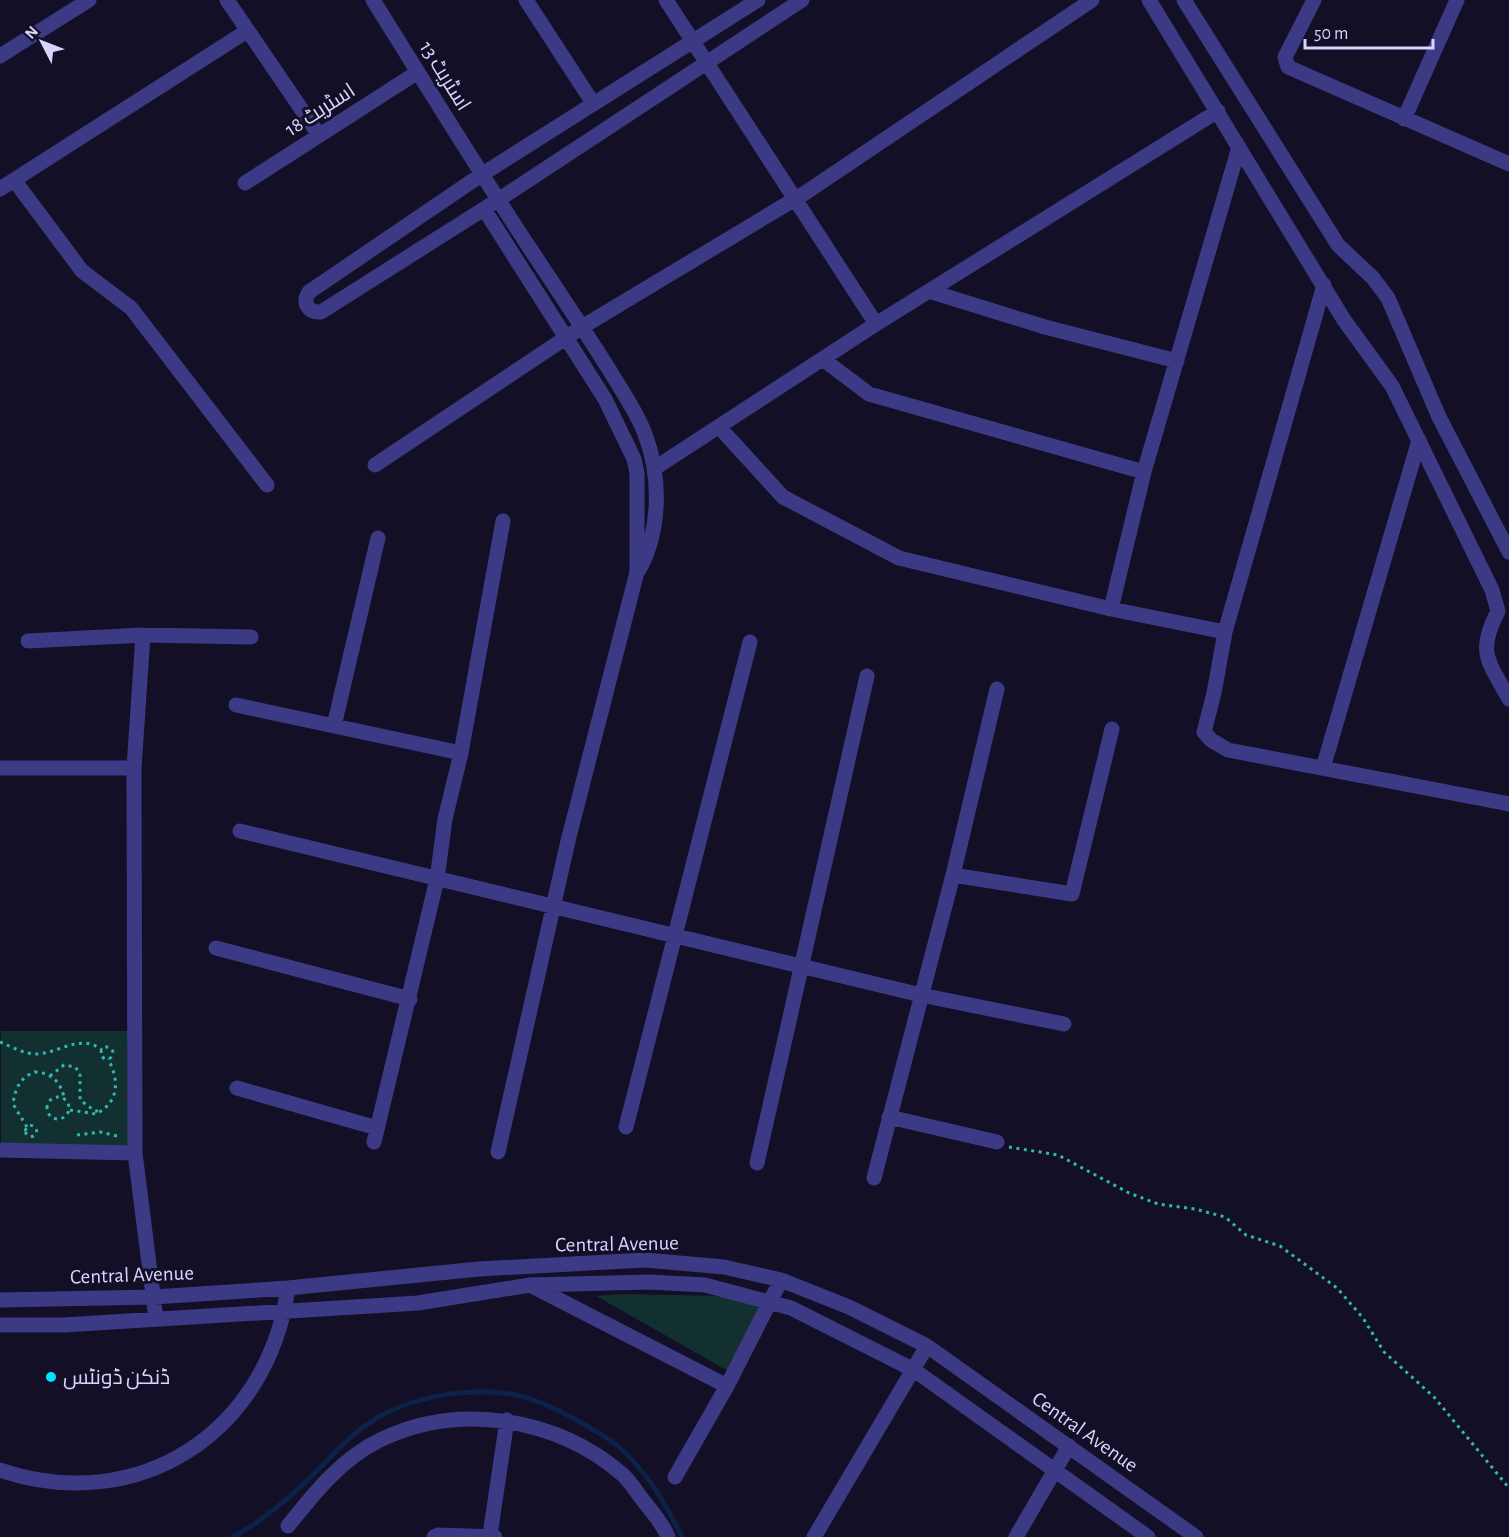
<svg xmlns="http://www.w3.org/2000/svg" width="1509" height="1537" viewBox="0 0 1509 1537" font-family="'Alegreya Sans',Cairo,sans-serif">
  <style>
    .green { fill: #12302f }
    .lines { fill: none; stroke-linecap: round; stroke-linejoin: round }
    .stream { stroke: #0c2248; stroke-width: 5 }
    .path { stroke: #2fb8b0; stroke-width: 3; stroke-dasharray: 3 4.5; stroke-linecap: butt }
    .minor { stroke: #3d3a85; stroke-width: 15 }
    .poi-dot { fill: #00e5ff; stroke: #130f26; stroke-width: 2 }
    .labels { text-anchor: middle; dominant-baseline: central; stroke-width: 6; stroke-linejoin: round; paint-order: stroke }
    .street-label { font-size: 21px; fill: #d9d4ff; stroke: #130f26 }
    .poi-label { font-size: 21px; fill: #d9d4ff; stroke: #130f26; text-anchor: start }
  </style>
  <rect width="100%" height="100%" fill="#130f26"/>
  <path class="green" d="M1 1031H129V1147H1Z
    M622 1294 722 1296 764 1306 728 1371 596 1296Z"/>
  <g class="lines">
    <path class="stream" d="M233 1537C266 1519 295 1493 322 1466 339 1448 355 1431 377 1418 420 1393 489 1383 536 1401 553 1407 570 1416 585 1425 597 1432 610 1439 620 1448 648 1473 665 1503 682 1537"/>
    <path class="path" d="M0 1042C12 1047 24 1054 37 1054 59 1053 81 1033 102 1050
      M101 1053a6 6 0 1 1 12 0a6 6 0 1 1-12 0Z
      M50 1076 64 1065 75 1067 80 1073V1100L95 1111H100
      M47 1108a11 11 0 1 1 22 0a11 11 0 1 1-22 0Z
      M70 1110 96 1114C120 1102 119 1079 108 1059
      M25.5 1131a5.5 5.5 0 1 1 11 0a5.5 5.5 0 1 1-11 0Z
      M27 1127 13 1104C15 1089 20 1077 35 1072 51 1073 60 1081 64 1097
      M77 1135 100 1132 117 1136
      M1009 1147 1058 1155 1129 1193 1158 1204 1195 1209 1225 1217 1246 1235 1280 1246 1337 1288 1363 1318 1384 1352 1434 1397 1509 1488"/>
    <path class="minor" d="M227 0 319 135
      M373 0C426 85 478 170 533 253 559 292 585 331 610 371 622 391 637 412 645 434 661 476 661 530 639 570
      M526 0 593 103
      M666 0 876 324
      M758 0 481 175 309 292C302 303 308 313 321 312L498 200 802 0
      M1149 0 1344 320 1392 386 1492 590 1498 611C1476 654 1489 661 1509 699
      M1184 0 1338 245 1373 278 1388 298 1439 417 1509 552
      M1314 0 1285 57 1288 67 1509 164
      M0 56 89 0
      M1404 119 1457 0
      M14 180 82 271 131 308 267 485
      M245 183 418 72
      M0 189 247 31
      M484 209 605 399 634 459 637 473V572L568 841 498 1152
      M932 292 1045 327 1177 361
      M824 360 869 394 1144 472
      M719 427 783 497 899 558 1111 609 1225 632 1324 285
      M375 465 582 327 805 193 1092 0
      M655 468 876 324 1218 111
      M1111 609 1144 472 1239 147
      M1225 632 1214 693 1204 732 1211 740 1228 750 1509 804
      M143 635 134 768 135 1153 156 1319
      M28 641 143 635 251 637
      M236 705 461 753
      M334 726 378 538
      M0 768H134
      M1323 768 1419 440
      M240 831 921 995 1064 1024
      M953 875 1072 894 1112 729
      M216 948 410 999
      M237 1088 377 1128
      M889 1117 997 1142
      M626 1127 750 642
      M374 1142 437 879 445 819 461 753 503 521
      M0 1150 135 1153
      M757 1163 867 676
      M874 1178 953 875 997 689
      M532 1286 727 1386
      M0 1300 154 1297 288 1288 479 1269 645 1260 724 1267 781 1280 849 1307 927 1346 1196 1537
      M0 1325H64L418 1303 530 1285 649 1282 705 1285 791 1308 914 1370 1148 1537
      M0 1470C139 1517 268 1432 288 1288
      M675 1477 727 1386 781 1280
      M288 1526C315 1492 342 1458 382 1439 460 1402 557 1418 622 1474 630 1481 636 1491 642 1499 652 1512 662 1522 668 1537
      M490 1535 507 1420
      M434 1537 438 1535 495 1537
      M814 1537 927 1346
      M1016 1537 1069 1446"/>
  </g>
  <circle class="poi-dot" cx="51" cy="1377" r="6"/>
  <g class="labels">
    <g class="street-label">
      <text transform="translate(445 76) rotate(58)">اسٹریٹ 13</text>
      <text transform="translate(320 110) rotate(-33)">اسٹریٹ 18</text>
      <text transform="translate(617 1244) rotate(-1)">Central Avenue</text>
      <text transform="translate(132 1275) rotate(-2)">Central Avenue</text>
      <text transform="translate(1085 1432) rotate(35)">Central Avenue</text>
    </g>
    <g class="poi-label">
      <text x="63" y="1377">ڈنکن ڈونٹس</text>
    </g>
  </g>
  <g transform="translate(42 42) rotate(312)" stroke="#130f26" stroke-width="4.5" paint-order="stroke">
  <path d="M0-4.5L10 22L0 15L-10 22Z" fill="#d9d4ff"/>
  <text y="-9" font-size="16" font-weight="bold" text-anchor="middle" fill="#d9d4ff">N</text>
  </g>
  <path d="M1305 39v9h128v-9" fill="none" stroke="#d9d4ff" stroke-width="3"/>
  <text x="1314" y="39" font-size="18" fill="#d9d4ff" stroke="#130f26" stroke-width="4.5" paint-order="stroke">50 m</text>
</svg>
